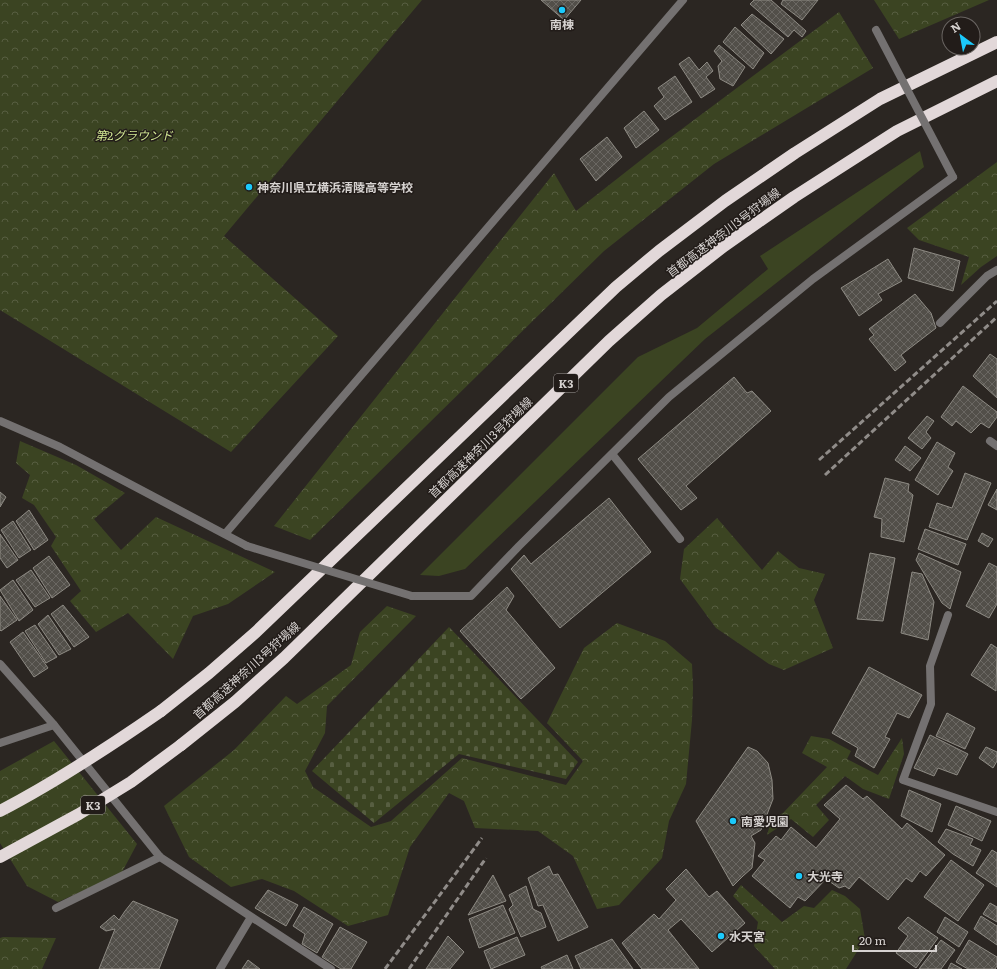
<svg xmlns="http://www.w3.org/2000/svg" width="997" height="969" viewBox="0 0 997 969" font-family="Literata,'Noto Sans JP',serif">
  <style>
    .grass { fill: #3b4422 }
    .forest { fill: url(#forest-crowns) }
    .cemetery { fill: url(#cemetery-stones) }
    .building { fill: url(#building-cross-hatch); stroke: #8e8b84 }
    .lines { fill: none; stroke-linecap: round; stroke-linejoin: round }
    .service { stroke: #747171; stroke-width: 8 }
    .minor { stroke: #747171; stroke-width: 8 }
    .motorway { stroke: #e2d8d9; stroke-width: 12 }
    .rail { stroke: #908c89; stroke-width: 3; stroke-dasharray: 6 3; stroke-linecap: butt }
    .minor-bridge { stroke: #747171; stroke-width: 8 }
    .motorway-bridge { stroke: #e2d8d9; stroke-width: 12 }
    .poi-dot { fill: #1bcafc; stroke: #221c19; stroke-width: 1.5 }
    .labels { text-anchor: middle; dominant-baseline: central; stroke-width: 3; stroke-linejoin: round; paint-order: stroke }
    .shield { fill: #221c19; stroke: #a09b99; stroke-width: 1 }
    .shield-label { font-size: 11px; font-weight: bold; fill: #d6d2d0 }
    .poi-label { font-size: 12px; font-weight: bold; fill: #d6d2d0; stroke: #221c19; text-anchor: start }
    .park-label { font-size: 12px; font-style: italic; fill: #d2e893; stroke: #221c19 }
    .street-label { font-size: 12px; fill: #d6d2d0; stroke: #221c19 }
  </style>
  <defs>
    <pattern id="forest-crowns" width="20" height="18" patternUnits="userSpaceOnUse"><rect width="20" height="18" fill="#3b4422"/><path d="M2 6a3 3 0 1 1 6 0M12 15a3 3 0 1 1 6 0" fill="none" stroke="#575e41"/></pattern>
    <pattern id="cemetery-stones" width="16" height="16" patternUnits="userSpaceOnUse"><rect width="16" height="16" fill="#3b4422"/><path d="M2 7V4a2 2 0 0 1 4 0v3zM10 15v-3a2 2 0 0 1 4 0v3z" fill="#575e41"/></pattern>
    <pattern id="building-cross-hatch" width="8" height="8" patternUnits="userSpaceOnUse"><rect width="8" height="8" fill="#524f49"/><path d="M0 0l8 8M0 8l8-8" fill="none" stroke="#6a6762"/></pattern>
  </defs>
  <rect width="100%" height="100%" fill="#2b2622"/>
  <path class="grass" d="M920 151 924 167 705 339 465 569 439 576 420 575 638 357 697 328 768 269 760 256Z"/>
  <path class="forest" d="M0 0H422L224 236 338 336 231 452 0 310Z
    M874 0H989L899 39Z
    M839 12 873 68 714 164 604 251 310 540 274 526 554 173 576 211 655 149Z
    M997 162V256L981 267 961 285 969 257 919 240 907 228Z
    M20 441 76 465 125 493 94 519 121 550 156 517 275 572 228 604 193 616 173 659 128 613 96 632 70 601 81 591 51 546 56 537 34 505 22 498 30 475 16 463Z
    M717 518 762 570 778 551 799 568 825 574 814 600 833 648 784 670 769 664 716 628 680 579 684 549Z
    M387 606 416 616 327 706 325 733 305 771 313 787 371 827 391 821 462 758 566 785 583 761 547 723 584 648 617 623 665 641 692 664 693 688 692 720 686 784 669 821 662 858 619 905 597 909 573 856 538 831 475 828 464 801 449 793 410 847 388 915 348 926 294 891 262 879 231 887 189 857 164 806 234 750 286 696 297 704 351 665 360 632Z
    M811 736 829 739 851 751 847 759 878 775 902 738 904 754 889 799 863 789 845 776 816 805 829 820 813 837 791 819 767 835 772 818 783 813 827 767 802 753Z
    M54 741 137 844 121 874 58 902 27 886 0 843V771Z
    M741 885 782 922 804 906 814 908 832 890 845 896 860 909 865 939 846 969H775L754 946 758 922 733 896Z
    M0 938 3 937 56 938 42 969H0Z"/>
  <path class="cemetery" d="M449 627 578 762 566 779 459 754 374 823 312 771Z"/>
  <path class="building" d="M541 0H581L564 20Z
    M754 0H771L806 31 802 37 794 30 788 37 750 4Z
    M783 0H818L802 20 781 4Z
    M752 14 784 39 771 54 741 25Z
    M735 27 764 53 753 69 723 42Z
    M719 45 745 67 733 86 720 79 718 66 722 61 714 51Z
    M689 57 699 70 707 62 713 71 706 77 715 89 701 98 679 64Z
    M675 76 692 102 665 120 654 106 664 97 658 88Z
    M644 111 659 130 636 148 624 128Z
    M607 137 622 157 596 181 580 159Z
    M914 248 960 261 953 291 908 278Z
    M888 259 902 281 878 294 882 300 859 316 841 288Z
    M915 294 931 313 936 328 901 355 906 362 895 371 869 339 874 335 869 329Z
    M990 354 997 359V398L973 376Z
    M734 377 747 393 752 391 771 411 686 486 697 498 681 510 638 459Z
    M963 386 997 412V417L989 428 981 423 971 433 956 421 952 426 941 417Z
    M927 416 934 421 926 432 931 438 922 449 908 438Z
    M937 442 955 453 948 467 953 471 938 495 915 480Z
    M905 446 921 458 910 471 895 460Z
    M965 473 991 483 967 540 929 527 937 503 952 508Z
    M885 478 909 484 908 491 913 495 904 542 881 537 882 519 874 517Z
    M997 489V510L988 505Z
    M0 492 6 497 0 507Z
    M609 498 651 552 560 628 511 569 524 555 531 564Z
    M29 510 48 540 34 550 16 521Z
    M13 521 31 550 19 558 1 530Z
    M925 529 966 544 958 565 918 549Z
    M982 533 993 539 988 547 978 541Z
    M0 534 18 560 7 568 0 558Z
    M870 553 895 558 883 621 857 619Z
    M919 553 961 572 950 609 942 603 916 560Z
    M49 556 70 585 52 598 33 568Z
    M989 563 997 567V604L989 618 966 606Z
    M31 570 50 598 35 607 16 580Z
    M912 572 922 574 934 602 928 640 901 633Z
    M13 580 33 610 19 621 0 590Z
    M507 587 514 596 506 610 555 668 521 699 460 631Z
    M0 596 17 620 1 631 0 630Z
    M63 605 89 637 74 647 51 614Z
    M48 615 71 649 59 655 38 624Z
    M35 625 57 657 46 663 25 631Z
    M23 632 48 668 34 677 10 642Z
    M991 644 997 648 996 691 971 675Z
    M869 667 922 695 909 718 897 713 885 737 890 739 874 768 855 756 858 748 832 733Z
    M947 713 975 728 965 749 936 736Z
    M930 735 968 754 957 775 938 768 934 776 914 768Z
    M748 747 757 751 768 763 772 780 773 799 761 830 751 836 755 843 752 868 743 876 733 886 696 821Z
    M986 747 997 752V761L993 768 979 758Z
    M846 785 863 799 867 796 902 829 907 823 945 855 926 876 920 871 912 882 906 878 888 900 859 877 849 889 845 886 839 888 826 879 805 901 798 897 790 908 752 876 765 860 758 856 776 836 781 840 791 827 816 848 840 819 824 805Z
    M909 790 941 804 932 832 901 816Z
    M956 806 991 821 982 841 948 825Z
    M946 829 973 839 970 845 981 850 973 866 953 854 938 842Z
    M992 850 997 853V887L976 873Z
    M951 860 984 885 958 921 924 897Z
    M549 866 553 875 558 874 588 927 558 941 543 905 538 906 528 878Z
    M686 869 709 897 717 891 745 923 712 952 681 919 668 930 699 969H642L622 943 654 914 659 919 676 900 666 889Z
    M493 875 506 901 468 915Z
    M526 886 533 909 541 913 546 927 521 937 509 909 513 905 509 895Z
    M268 890 298 905 286 926 255 908Z
    M133 901 178 920 159 969H99L115 929 106 931 100 927 114 915 119 920 125 911Z
    M990 903 997 907V922L983 914Z
    M503 905 515 933 479 948 469 919Z
    M304 907 333 924 317 953 302 944 305 934 293 926Z
    M981 916 997 926V945L974 929Z
    M908 917 938 938 916 968 896 953 908 936 898 928Z
    M945 917 968 932 959 947 937 932Z
    M340 927 367 942 351 969H341L322 957Z
    M448 936 464 952 450 969H426Z
    M517 937 525 955 491 969 484 951Z
    M612 939 633 969H581L575 956Z
    M941 940 955 950 941 969H919Z
    M969 940 997 957V966L995 969H968L956 962Z
    M567 955 573 969H542L541 967Z
    M248 960 260 969H242Z
    M951 963 962 969H948Z"/>
  <g class="lines">
    <path class="service" d="M612 454 680 539
      M0 743 54 725
      M56 908 160 857"/>
    <path class="minor" d="M940 323 987 276 997 270
      M0 421 60 447 247 546
      M990 441 997 446
      M225 534 683 0
      M412 596H471L519 546 669 397 813 279 953 177
      M948 615 930 666 931 704 903 780 997 812
      M0 664 54 725 160 857 331 969
      M220 969 251 917"/>
    <path class="motorway" d="M161 711 209 673 256 632 616 287 659 251 725 201 795 153 880 99 997 42
      M181 745 235 702 284 658 609 341 661 295 724 246 794 197 897 131 997 81"/>
    <path class="rail" d="M819 460 997 301
      M825 475 997 317
      M385 969 482 838
      M409 969 486 858"/>
    <path class="minor-bridge" d="M876 30 953 177
      M247 546 412 596"/>
    <path class="motorway-bridge" d="M0 811C56 782 109 747 161 711
      M0 857 79 814 131 782 181 745"/>
  </g>
  <g class="poi-dot">
    <circle cx="562" cy="10" r="4"/>
    <circle cx="249" cy="187" r="4"/>
    <circle cx="733" cy="821" r="4"/>
    <circle cx="799" cy="876" r="4"/>
    <circle cx="721" cy="936" r="4"/>
  </g>
  <g class="labels">
    <g class="shield">
      <rect x="554" y="374" width="24" height="18" rx="3"/>
      <rect x="81" y="796" width="24" height="18" rx="3"/>
    </g>
    <g class="shield-label">
      <text x="566" y="383">K3</text>
      <text x="93" y="805">K3</text>
    </g>
    <g class="poi-label">
      <text x="562" y="24" text-anchor="middle">南棟</text>
      <text x="257" y="187">神奈川県立横浜清陵高等学校</text>
      <text x="741" y="821">南愛児園</text>
      <text x="807" y="876">大光寺</text>
      <text x="729" y="936">水天宮</text>
    </g>
    <g class="park-label">
      <text x="134" y="135">第2グラウンド</text>
    </g>
    <g class="street-label">
      <text transform="translate(723 232) rotate(-37)">首都高速神奈川3号狩場線</text>
      <text transform="translate(480 447) rotate(-44)">首都高速神奈川3号狩場線</text>
      <text transform="translate(246 670) rotate(-42)">首都高速神奈川3号狩場線</text>
    </g>
  </g>
  <g transform="translate(961 36) rotate(328)"><circle r="19" fill="#221c19" stroke="#6a6562"/>
  <path d="M0-3L7 15L0 10L-7 15Z" fill="#1bcafc"/>
  <text y="-6" font-size="11" font-weight="bold" text-anchor="middle" fill="#d6d2d0">N</text>
  </g>
  <path d="M853 945v6h83v-6" fill="none" stroke="#d6d2d0" stroke-width="2"/>
  <text x="859" y="945" font-size="12" fill="#d6d2d0" stroke="#221c19" stroke-width="3" paint-order="stroke">20 m</text>
</svg>
